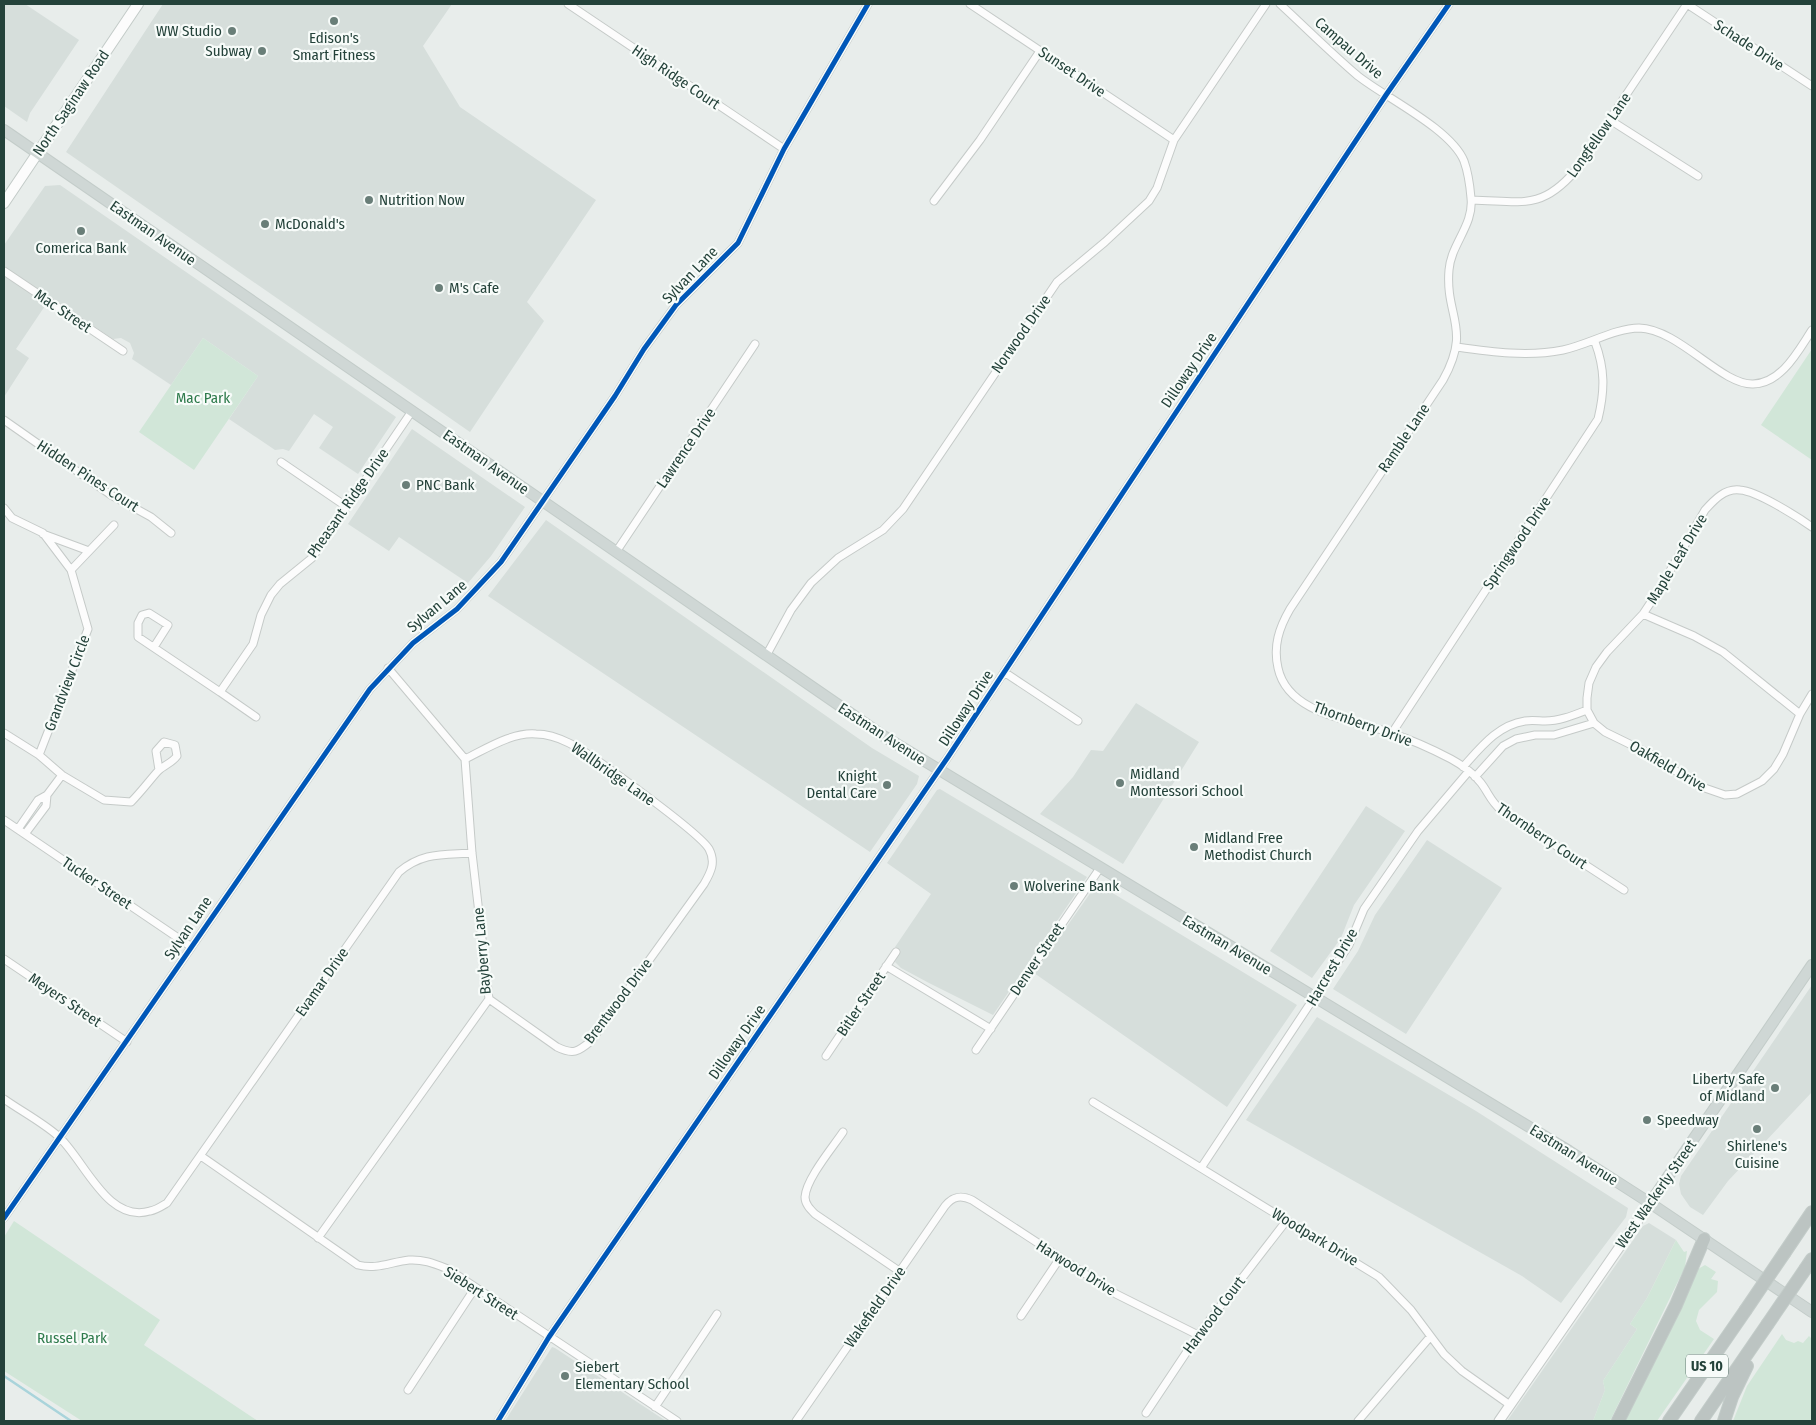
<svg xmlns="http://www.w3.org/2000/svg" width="1816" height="1425" viewBox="0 0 1816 1425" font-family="'Fira Sans Condensed',sans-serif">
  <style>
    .built { fill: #d6dedb }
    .green { fill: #d1e6d8 }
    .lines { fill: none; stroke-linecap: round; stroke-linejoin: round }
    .stream { stroke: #a9d4db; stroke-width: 2.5 }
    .minor-casing { stroke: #c5cac8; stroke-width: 9 }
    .tertiary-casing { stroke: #c5cac8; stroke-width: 11 }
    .secondary-casing { stroke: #c3cbc8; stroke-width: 12 }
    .primary-casing { stroke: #c3ccc9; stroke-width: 12 }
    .motorway-casing { stroke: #c3ccc9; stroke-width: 14 }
    .minor { stroke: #fcfcfc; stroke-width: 7 }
    .tertiary { stroke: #fcfcfc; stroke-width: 9 }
    .secondary { stroke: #fcfcfc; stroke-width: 10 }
    .primary { stroke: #cfd7d5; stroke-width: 10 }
    .motorway { stroke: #bcc4c2; stroke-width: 12 }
    .motorway-bridge-casing { stroke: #c3ccc9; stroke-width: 14; stroke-linecap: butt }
    .motorway-bridge { stroke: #bcc4c2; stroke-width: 12 }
    .cycleway-casing { stroke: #f7fbf9; stroke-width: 8 }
    .cycleway { stroke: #0057b8; stroke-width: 5 }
    .poi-dot { fill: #697e78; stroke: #f7fbf9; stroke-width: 2 }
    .labels { text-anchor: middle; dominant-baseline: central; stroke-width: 4.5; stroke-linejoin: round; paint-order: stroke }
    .shield { fill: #f7fbf9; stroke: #637a73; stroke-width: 1 }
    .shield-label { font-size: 14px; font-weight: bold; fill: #24423a }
    .poi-label { font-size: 15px; fill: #24423a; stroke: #f7fbf9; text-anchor: start }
    .street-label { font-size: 15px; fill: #24423a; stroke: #f7fbf9 }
    .park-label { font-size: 15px; fill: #2d7a4b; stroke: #f7fbf9 }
  </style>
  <rect width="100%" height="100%" fill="#e8edeb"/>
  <path class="built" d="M4 4H25L79 40 30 113 27 122 4 106Z
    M163 4H452L423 46 460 107 596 200 527 302 544 321 470 432 66 152Z
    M60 185 396 417 358 474 319 448 333 427 314 414 289 451 283 449 275 450 229 419 258 376 203 338 171 385 132 359 134 353 130 343 121 338 113 339 51 297 16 349 29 358 4 397V245L45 186Z
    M412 429 525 507 491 556 468 583 399 537 389 551 348 524Z
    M546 520 872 748 919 776 917 784 870 852 488 596Z
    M1136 703 1199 742 1123 864 1040 814 1073 777 1091 750 1103 751Z
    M940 789 1087 877 993 1015 929 983 901 968 895 962 900 951 895 947 931 894 887 863 937 790Z
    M1366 806 1405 831 1354 905 1341 938 1312 978 1270 951Z
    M1427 840 1502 888 1406 1034 1333 989 1358 951 1375 915Z
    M1096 885 1101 886 1297 1005 1227 1107 1034 973Z
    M1812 985V1092L1728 1181 1703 1215 1690 1207 1681 1194 1679 1184 1681 1176Z
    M1317 1017 1476 1111 1628 1208 1626 1217 1561 1303 1522 1276 1246 1120Z
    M1649 1223 1676 1240 1647 1298 1630 1324 1637 1329 1603 1381 1605 1390 1593 1421H1507L1643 1226Z
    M552 1347 555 1348 666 1421H505Z"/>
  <path class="green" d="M203 338 258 376 194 470 139 432Z
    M1812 349V460L1761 425Z
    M14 1221 160 1320 144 1345 258 1421H82L4 1371V1237Z
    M1676 1240 1684 1252 1687 1251 1685 1267 1610 1421H1593L1605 1390 1603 1381 1637 1329 1630 1324 1647 1298Z
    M1705 1265 1716 1272 1711 1279 1718 1281 1717 1292 1699 1310 1696 1321 1700 1330 1714 1339 1657 1421H1624L1698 1269Z
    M1782 1334 1786 1340 1794 1343 1798 1341 1803 1343 1809 1336 1812 1339V1421H1733L1747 1386Z"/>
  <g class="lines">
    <path class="stream" d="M4 1376 71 1421"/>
    <defs>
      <path id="minor" d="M568 4 784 149
        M970 4 1174 140
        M1280 4C1306 28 1331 53 1358 76 1386 98 1451 129 1464 161 1468 172 1470 186 1471 198 1474 225 1451 244 1449 270 1445 317 1472 328 1443 380L1290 609C1279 628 1273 646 1278 668 1288 715 1354 720 1391 733 1412 740 1432 749 1451 759 1462 765 1473 773 1481 783 1488 792 1491 802 1501 810L1624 890
        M1687 4 1812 86
        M1610 120 1698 176
        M1472 200C1520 201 1541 211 1575 171L1687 4
        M934 201 980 140 1040 51
        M4 271 123 351
        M1457 347C1492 352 1528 357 1563 350 1587 345 1616 328 1639 328 1679 329 1721 385 1753 384 1782 383 1798 351 1812 330
        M4 420 111 495 151 517 171 533
        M281 462 347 507
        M4 508 12 518 43 533 71 570 88 629 39 755
        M1812 527C1798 517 1757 491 1740 490 1725 488 1714 500 1705 510L1659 590 1643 614 1607 652 1596 667 1589 683 1587 698V710L1594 723 1605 732 1648 753 1699 786 1725 795 1737 794 1762 781 1774 769 1783 754 1800 714 1812 694
        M43 534 89 551
        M616 552 755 344
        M71 570 114 525
        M1643 614 1694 636 1723 652 1800 714
        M154 647 168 625 149 613 142 615 138 623V637L220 692 253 644 261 615 271 595 280 584 312 558 412 411
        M766 656 791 610 811 583 838 558 883 530 903 509 1057 282 1105 242 1149 201 1157 188 1174 140 1266 4
        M1004 672 1078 721
        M220 692 256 717
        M4 733 39 755 62 775 104 800 131 802C141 792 149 781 158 771 164 765 172 763 177 756L175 745 164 742 156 751 159 770
        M1392 733 1598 419C1605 390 1605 369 1595 342
        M465 759C486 749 512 732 536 734 548 734 559 738 569 743 590 753 700 833 709 849 716 862 711 872 704 884L591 1041C578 1052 573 1055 557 1047L489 999
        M1463 767C1481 747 1498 725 1525 721 1532 720 1539 721 1545 721 1560 721 1574 715 1587 710
        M1475 777 1503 746 1516 739 1535 735H1554L1594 723
        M4 820 190 946
        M18 829 38 800 47 795 62 775
        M25 834 46 806 47 795
        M4 959 127 1042
        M886 966 991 1029
        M976 1050 1100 868
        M826 1056 896 952
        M4 1099C21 1111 42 1122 58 1136 84 1159 107 1224 150 1211 156 1210 162 1206 167 1203L399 872C423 852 443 855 472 853
        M1093 1102 1379 1277 1411 1310 1444 1354 1462 1371 1510 1405
        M843 1132C833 1147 806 1179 805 1197 805 1204 810 1209 815 1214L899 1271
        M201 1156 358 1265C376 1270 391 1262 409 1260 423 1259 435 1264 448 1269L677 1421
        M1201 1168 1349 945 1364 909 1418 831 1469 771
        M4 1218 370 689 413 643 457 609 501 562 615 396 644 349 676 305 738 243 784 149 868 4
        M318 1238 489 999 472 853 465 759 388 668
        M1021 1316 1060 1258
        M408 1390 475 1288
        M655 1407 717 1314
        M1146 1413 1198 1335 1287 1220
        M498 1421 549 1337 948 757 1386 95 1449 4
        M796 1421 945 1206C953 1196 961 1195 972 1200L1116 1294 1198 1335
        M1358 1421 1430 1337"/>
      <path id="tertiary" d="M1499 1421 1650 1203"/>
      <path id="secondary" d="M4 203 138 4"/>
      <path id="primary" d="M4 130 885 737 1569 1151 1650 1203 1812 1312
        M1650 1203 1812 965"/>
      <path id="motorway" d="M1785 1252 1812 1212
        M1806 1268 1812 1259
        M1618 1421 1676 1305 1704 1239
        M1669 1421 1745 1311
        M1701 1421 1767 1325
        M1724 1421 1732 1397 1747 1366"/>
    </defs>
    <use href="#minor" class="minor-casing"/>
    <use href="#tertiary" class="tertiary-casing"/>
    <use href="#secondary" class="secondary-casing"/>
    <use href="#primary" class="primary-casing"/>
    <use href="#motorway" class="motorway-casing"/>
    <use href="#minor" class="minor"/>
    <use href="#tertiary" class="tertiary"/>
    <use href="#secondary" class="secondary"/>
    <use href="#primary" class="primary"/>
    <use href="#motorway" class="motorway"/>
    <defs>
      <path id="motorway-bridge" d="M1745 1311 1785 1252
        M1767 1325 1806 1268"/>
    </defs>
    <use href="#motorway-bridge" class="motorway-bridge-casing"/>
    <use href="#motorway-bridge" class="motorway-bridge"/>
    <defs>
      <path id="cycleway" d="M4 1218 370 689 413 643 457 609 501 562 615 396 644 349 676 305 738 243 784 149 868 4
        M498 1421 549 1337 948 757 1386 95 1449 4"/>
    </defs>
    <use href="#cycleway" class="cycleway-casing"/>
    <use href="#cycleway" class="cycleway"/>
  </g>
  <g class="poi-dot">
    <circle cx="334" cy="21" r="5"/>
    <circle cx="232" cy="31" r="5"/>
    <circle cx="262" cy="51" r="5"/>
    <circle cx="369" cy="200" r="5"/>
    <circle cx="265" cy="224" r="5"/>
    <circle cx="81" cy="231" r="5"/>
    <circle cx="439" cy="288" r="5"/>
    <circle cx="406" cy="485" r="5"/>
    <circle cx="1120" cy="783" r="5"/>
    <circle cx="887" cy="785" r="5"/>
    <circle cx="1194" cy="847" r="5"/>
    <circle cx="1014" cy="886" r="5"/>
    <circle cx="1775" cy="1088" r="5"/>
    <circle cx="1647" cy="1120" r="5"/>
    <circle cx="1757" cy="1129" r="5"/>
    <circle cx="565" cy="1376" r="5"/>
  </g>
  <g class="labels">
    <rect class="shield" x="1686" y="1354.5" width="42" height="23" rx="4"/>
    <g class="shield-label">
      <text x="1707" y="1366">US 10</text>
    </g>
    <g class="poi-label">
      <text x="222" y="31" text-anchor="end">WW Studio</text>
      <text x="334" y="38" text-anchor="middle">Edison's<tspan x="334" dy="17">Smart Fitness</tspan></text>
      <text x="252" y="51" text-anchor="end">Subway</text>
      <text x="379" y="200">Nutrition Now</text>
      <text x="275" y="224">McDonald's</text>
      <text x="81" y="248" text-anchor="middle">Comerica Bank</text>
      <text x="449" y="288">M's Cafe</text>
      <text x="416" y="485">PNC Bank</text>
      <text x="1130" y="774">Midland<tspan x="1130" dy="17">Montessori School</tspan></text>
      <text x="877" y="776" text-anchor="end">Knight<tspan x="877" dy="17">Dental Care</tspan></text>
      <text x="1204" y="838">Midland Free<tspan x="1204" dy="17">Methodist Church</tspan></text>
      <text x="1024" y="886">Wolverine Bank</text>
      <text x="1765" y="1079" text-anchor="end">Liberty Safe<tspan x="1765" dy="17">of Midland</tspan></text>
      <text x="1657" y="1120">Speedway</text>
      <text x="1757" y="1146" text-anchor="middle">Shirlene's<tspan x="1757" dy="17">Cuisine</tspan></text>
      <text x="575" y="1367">Siebert<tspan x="575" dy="17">Elementary School</tspan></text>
    </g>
    <g class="street-label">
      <text transform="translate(1749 45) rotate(33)">Schade Drive</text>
      <text transform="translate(1349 48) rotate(41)">Campau Drive</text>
      <text transform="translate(1072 72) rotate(34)">Sunset Drive</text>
      <text transform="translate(676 77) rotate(34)">High Ridge Court</text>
      <text transform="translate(71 103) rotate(-56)">North Saginaw Road</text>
      <text transform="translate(1599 135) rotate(-55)">Longfellow Lane</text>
      <text transform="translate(153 233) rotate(35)">Eastman Avenue</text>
      <text transform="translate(690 275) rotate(-46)">Sylvan Lane</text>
      <text transform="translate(63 311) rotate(34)">Mac Street</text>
      <text transform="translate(1021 334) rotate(-55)">Norwood Drive</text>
      <text transform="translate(1189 370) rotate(-56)">Dilloway Drive</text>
      <text transform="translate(1404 438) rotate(-56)">Ramble Lane</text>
      <text transform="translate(686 448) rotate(-56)">Lawrence Drive</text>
      <text transform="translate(486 462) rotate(35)">Eastman Avenue</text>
      <text transform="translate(88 476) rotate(33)">Hidden Pines Court</text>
      <text transform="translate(348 503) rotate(-55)">Pheasant Ridge Drive</text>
      <text transform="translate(1517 543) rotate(-56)">Springwood Drive</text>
      <text transform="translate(1677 559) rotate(-59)">Maple Leaf Drive</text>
      <text transform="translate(437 606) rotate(-40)">Sylvan Lane</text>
      <text transform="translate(67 683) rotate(-69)">Grandview Circle</text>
      <text transform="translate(966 708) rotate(-57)">Dilloway Drive</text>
      <text transform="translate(1363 724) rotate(20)">Thornberry Drive</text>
      <text transform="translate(882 734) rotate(33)">Eastman Avenue</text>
      <text transform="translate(1668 766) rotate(30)">Oakfield Drive</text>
      <text transform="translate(613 774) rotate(35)">Wallbridge Lane</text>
      <text transform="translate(1542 836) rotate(34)">Thornberry Court</text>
      <text transform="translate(97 883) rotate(34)">Tucker Street</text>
      <text transform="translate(188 928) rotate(-56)">Sylvan Lane</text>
      <text transform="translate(1227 945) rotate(31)">Eastman Avenue</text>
      <text transform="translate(482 951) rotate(-95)">Bayberry Lane</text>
      <text transform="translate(1037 959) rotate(-56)">Denver Street</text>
      <text transform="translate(1332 967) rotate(-60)">Harcrest Drive</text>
      <text transform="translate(322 982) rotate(-55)">Evamar Drive</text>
      <text transform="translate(65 1000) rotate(34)">Meyers Street</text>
      <text transform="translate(618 1001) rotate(-53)">Brentwood Drive</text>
      <text transform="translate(861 1004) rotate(-56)">Bitler Street</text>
      <text transform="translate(737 1042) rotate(-55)">Dilloway Drive</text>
      <text transform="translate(1574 1155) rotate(32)">Eastman Avenue</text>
      <text transform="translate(1656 1194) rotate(-55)">West Wackerly Street</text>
      <text transform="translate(1315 1237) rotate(31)">Woodpark Drive</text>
      <text transform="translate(1076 1268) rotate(32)">Harwood Drive</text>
      <text transform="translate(481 1293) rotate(33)">Siebert Street</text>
      <text transform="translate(875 1307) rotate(-55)">Wakefield Drive</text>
      <text transform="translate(1214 1315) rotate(-53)">Harwood Court</text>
    </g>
    <g class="park-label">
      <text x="203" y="398">Mac Park</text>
      <text x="72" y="1338">Russel Park</text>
    </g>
  </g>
  <rect width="1816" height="1425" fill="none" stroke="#24423a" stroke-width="10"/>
</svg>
